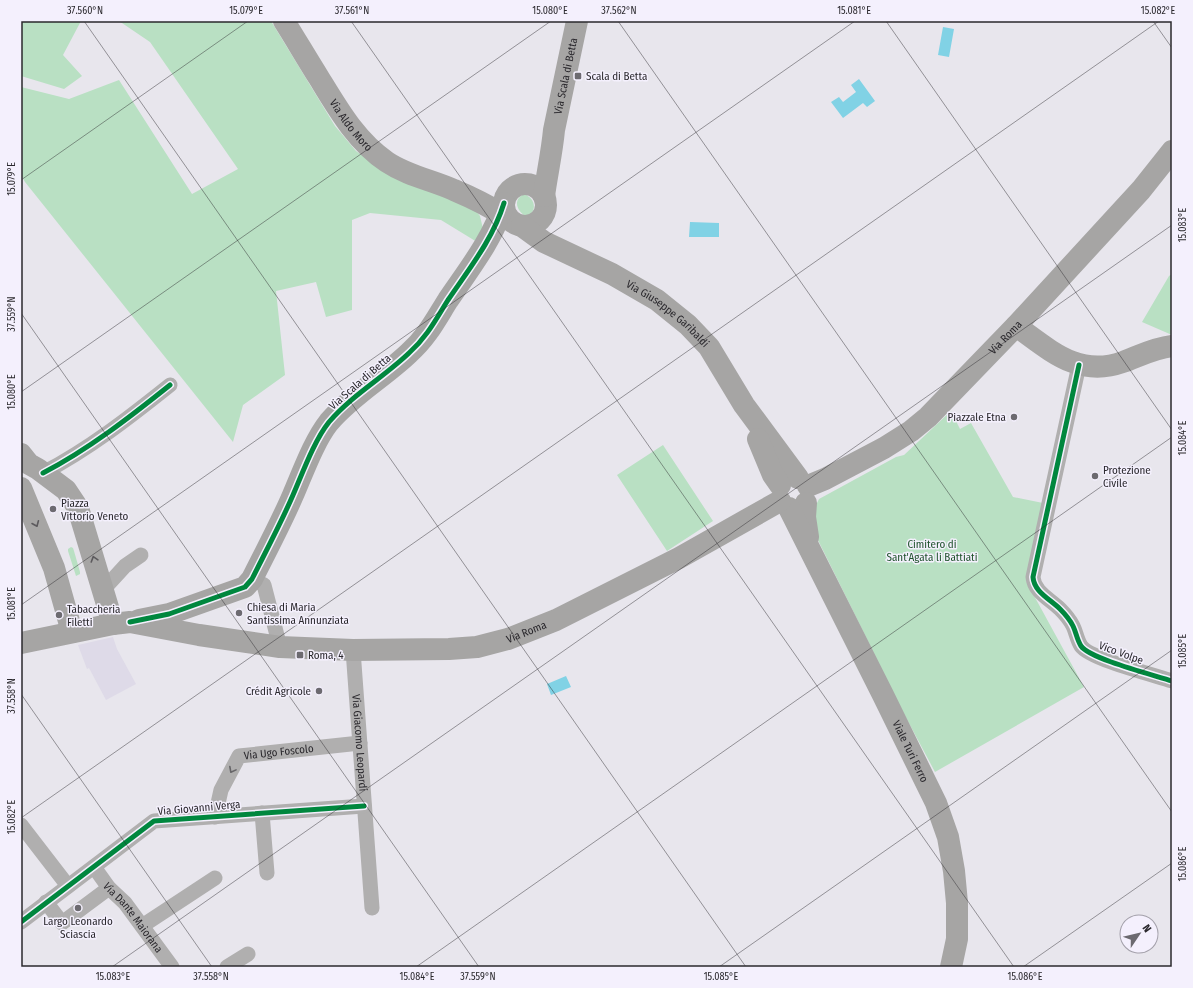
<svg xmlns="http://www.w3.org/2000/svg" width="1193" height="988" viewBox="0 0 1193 988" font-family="'Fira Sans Condensed',sans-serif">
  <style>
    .built { fill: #dedae8 }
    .green { fill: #b9e0c3 }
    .water { fill: #81d2e5 }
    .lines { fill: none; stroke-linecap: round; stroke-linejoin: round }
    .street { stroke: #b0afaf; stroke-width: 15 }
    .secondary { stroke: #a6a5a4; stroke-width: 22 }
    .cycleway-casing { stroke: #f4f0fd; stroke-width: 8 }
    .cycleway { stroke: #00873e; stroke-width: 5 }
    .oneway { stroke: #5c5a5d }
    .oneway2 { stroke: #666568 }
    .ticks { fill: none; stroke: #2a282d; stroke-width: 1; stroke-opacity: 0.45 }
    .poi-dot { fill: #6c6a70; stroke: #f4f0fd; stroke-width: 1.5 }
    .labels { text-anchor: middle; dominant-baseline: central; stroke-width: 3; stroke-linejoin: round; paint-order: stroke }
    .street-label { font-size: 11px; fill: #2a282d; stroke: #f4f0fd }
    .poi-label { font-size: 11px; fill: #2a282d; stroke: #f4f0fd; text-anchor: start }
    .park-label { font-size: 11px; fill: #1e512b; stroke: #f4f0fd }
    .neatline { fill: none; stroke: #2a282d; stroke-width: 1.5 }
    .ticks-label { font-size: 10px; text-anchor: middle; fill: #2a282d }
  </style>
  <rect width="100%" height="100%" fill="#e8e6ed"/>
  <path class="built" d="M113 637 117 649 136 684 106 700 89 668 87 669 78 645Z"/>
  <path class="green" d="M21 21H81L63 55 82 76 64 89 21 76Z
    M119 21H271L335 126 356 151 389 174 473 207 480 216 483 229 477 242 441 220 370 213 352 220V310L326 317 316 282 276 291 285 375 243 405 233 442 25 182 21 175V87L69 99 119 80 192 194 238 169 150 42Z
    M524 194C535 198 538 210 527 217 517 212 512 200 524 194Z
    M1172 274V335L1142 322 1169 276Z
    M951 411 960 429 971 423 1013 497 1043 503 1026 581 1084 687 935 772 902 710 813 530 814 509 819 499 896 457 904 455Z
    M663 445 713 521 667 551 617 475Z
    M71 547 73 548 74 551 80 572V574L76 576 68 551V549Z"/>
  <path class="water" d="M943 27 954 29 949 57 938 55Z
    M859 79 875 101 867 107 863 103 843 118 831 102 839 97 843 102 856 92 851 85Z
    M690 222 719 223V237H689Z
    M566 676 571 687 551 695 547 684Z"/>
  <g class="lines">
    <g class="street">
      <path d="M1079 365 1033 577C1034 592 1050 599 1060 609 1064 613 1070 620 1073 626 1076 632 1077 640 1081 646 1090 659 1154 675 1172 681"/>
      <path d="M43 473C89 449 130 417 170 385"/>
      <path d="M252 579 264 585 280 647"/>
      <path d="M103 590 125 566 141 555"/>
      <path id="s1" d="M353 650 372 908"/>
      <path d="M262 813 267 873"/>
      <path id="s2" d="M215 817 221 790 239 756 360 743"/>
      <path d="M21 825 68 886"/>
      <path id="s3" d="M94 867 109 888 125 903 172 967"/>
      <path d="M46 902 62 923 109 888"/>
      <path d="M21 922 154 821 364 806"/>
      <path d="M142 926 215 878"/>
      <path d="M227 967 248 954"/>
    </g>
    <g class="secondary">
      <path id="s4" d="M284 21C296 40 307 59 319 78 338 109 356 141 387 162 408 176 432 180 454 190 473 198 491 207 508 218"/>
      <circle cx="525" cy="205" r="21"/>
      <path id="s5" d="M544 196C547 174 552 152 554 130L577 21"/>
      <path id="s6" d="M522 226 544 242 612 274 657 300 688 325 709 347 744 405 798 478"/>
      <path d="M1016 326C1050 350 1078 378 1123 362 1139 356 1154 348 1172 346"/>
      <path d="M758 439 773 475 780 485"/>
      <path d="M21 454 29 464 38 469 66 490 78 508 113 624"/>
      <path id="s7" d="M808 486 825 479 884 448 911 431 928 417 1016 326 1141 190 1172 151"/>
      <path d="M21 488 54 568 72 632"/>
      <path d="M806 503 805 517 808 537"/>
      <path id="s8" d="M789 508 883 695 936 803 948 837 954 871 957 903V939L951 967"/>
      <path d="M139 620 169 614 245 587 252 579C266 551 281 523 293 495 303 472 314 441 329 422 352 395 384 377 409 353 427 337 436 319 448 300 469 269 493 239 504 203"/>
      <path id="s9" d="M21 643 113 624 130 622 199 635 280 647 353 650 449 649 477 647 508 639 556 620 679 558 780 501"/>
    </g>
    <defs>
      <path id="cycleway" d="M1079 365 1033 577C1034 592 1050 599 1060 609 1064 613 1070 620 1073 626 1076 632 1077 640 1081 646 1090 659 1154 675 1172 681
        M43 473C89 449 130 417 170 385
        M130 622 169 614 245 587 252 579C266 551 281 523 293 495 303 472 314 441 329 422 352 395 384 377 409 353 427 337 436 319 448 300 469 269 493 239 504 203
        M21 922 154 821 364 806"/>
    </defs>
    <use href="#cycleway" class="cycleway-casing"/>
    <use href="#cycleway" class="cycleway"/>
  </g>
  <defs><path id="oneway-chevron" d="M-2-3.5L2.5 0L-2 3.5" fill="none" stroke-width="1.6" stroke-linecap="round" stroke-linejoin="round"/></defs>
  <g class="oneway">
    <use href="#oneway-chevron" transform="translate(36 524) rotate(67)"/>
    <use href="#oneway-chevron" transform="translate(94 559) rotate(-107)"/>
  </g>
  <use class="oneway2" href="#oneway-chevron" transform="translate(232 770) rotate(118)"/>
  <path class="ticks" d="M84 21 746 967M351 21 1014 967M618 21 1172 812M886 21 1172 430M1153 21 1172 48M21 180 248 21M21 313 479 967M21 392 551 21M21 605 855 21M21 694 212 967M21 818 1159 21M112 967 1172 225M416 967 1172 437M719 967 1172 650M1023 967 1172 863"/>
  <g class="poi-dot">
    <rect x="574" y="72" width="8" height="8" rx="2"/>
    <circle cx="1014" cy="417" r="4"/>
    <circle cx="1095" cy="476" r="4"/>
    <circle cx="53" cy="509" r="4"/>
    <circle cx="239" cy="613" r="4"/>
    <circle cx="59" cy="615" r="4"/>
    <rect x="296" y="651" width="8" height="8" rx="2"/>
    <circle cx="319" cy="691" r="4"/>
    <circle cx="78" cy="908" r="4"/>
  </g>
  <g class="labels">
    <g class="street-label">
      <text stroke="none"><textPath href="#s5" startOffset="122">Via Scala di Betta</textPath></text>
      <text stroke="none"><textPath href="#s4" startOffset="124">Via Aldo Moro</textPath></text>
      <text stroke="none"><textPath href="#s6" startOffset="171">Via Giuseppe Garibaldi</textPath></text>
      <text stroke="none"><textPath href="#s7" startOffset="250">Via Roma</textPath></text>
      <text transform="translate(360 382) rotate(-41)">Via Scala di Betta</text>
      <text stroke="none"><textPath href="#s9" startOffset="512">Via Roma</textPath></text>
      <text transform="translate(1121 653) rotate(20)">Vico Volpe</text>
      <text stroke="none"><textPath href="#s1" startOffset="93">Via Giacomo Leopardi</textPath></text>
      <text stroke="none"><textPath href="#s8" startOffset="272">Viale Turi Ferro</textPath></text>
      <text stroke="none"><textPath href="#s2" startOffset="106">Via Ugo Foscolo</textPath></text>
      <text transform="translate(199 808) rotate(-5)">Via Giovanni Verga</text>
      <text stroke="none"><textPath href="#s3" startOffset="64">Via Dante Maiorana</textPath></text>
    </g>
    <g class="poi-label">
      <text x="586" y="76">Scala di Betta</text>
      <text x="1006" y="417" text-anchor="end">Piazzale Etna</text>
      <text x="1103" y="470">Protezione<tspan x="1103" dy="13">Civile</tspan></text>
      <text x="61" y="503">Piazza<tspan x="61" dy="13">Vittorio Veneto</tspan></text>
      <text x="247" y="607">Chiesa di Maria<tspan x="247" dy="13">Santissima Annunziata</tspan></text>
      <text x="67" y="609">Tabaccheria<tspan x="67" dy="13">Filetti</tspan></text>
      <text x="308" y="655">Roma, 4</text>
      <text x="311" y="691" text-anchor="end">Crédit Agricole</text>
      <text x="78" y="921" text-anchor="middle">Largo Leonardo<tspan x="78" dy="13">Sciascia</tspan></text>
    </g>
    <g class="park-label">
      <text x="932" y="544">Cimitero di<tspan x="932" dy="13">Sant'Agata li Battiati</tspan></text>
    </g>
  </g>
  <rect width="1193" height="988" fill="none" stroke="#f4f0fd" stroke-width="44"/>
  <g transform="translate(1139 934) rotate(55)"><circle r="19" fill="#f4f0fd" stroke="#a3a0aa"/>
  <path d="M0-3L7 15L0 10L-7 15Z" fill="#6c6a70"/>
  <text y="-6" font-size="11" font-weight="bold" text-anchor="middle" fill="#2a282d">N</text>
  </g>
  <rect x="22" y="22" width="1149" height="944" class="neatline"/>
  <g class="ticks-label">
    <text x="85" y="14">37.560°N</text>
    <text x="246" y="14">15.079°E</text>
    <text x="352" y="14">37.561°N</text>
    <text x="550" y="14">15.080°E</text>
    <text x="619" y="14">37.562°N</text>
    <text x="854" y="14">15.081°E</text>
    <text x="1158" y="14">15.082°E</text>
    <text transform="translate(11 179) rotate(-90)" y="4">15.079°E</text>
    <text transform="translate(1182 225) rotate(-90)" y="4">15.083°E</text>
    <text transform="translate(11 314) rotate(-90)" y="4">37.559°N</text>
    <text transform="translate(11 392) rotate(-90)" y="4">15.080°E</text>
    <text transform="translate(1182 438) rotate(-90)" y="4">15.084°E</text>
    <text transform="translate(11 604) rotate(-90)" y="4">15.081°E</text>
    <text transform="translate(1182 651) rotate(-90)" y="4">15.085°E</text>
    <text transform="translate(11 696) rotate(-90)" y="4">37.558°N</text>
    <text transform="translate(11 817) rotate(-90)" y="4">15.082°E</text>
    <text transform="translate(1182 864) rotate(-90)" y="4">15.086°E</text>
    <text x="113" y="980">15.083°E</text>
    <text x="211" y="980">37.558°N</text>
    <text x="417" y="980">15.084°E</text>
    <text x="478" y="980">37.559°N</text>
    <text x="721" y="980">15.085°E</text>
    <text x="1025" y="980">15.086°E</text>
  </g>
</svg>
